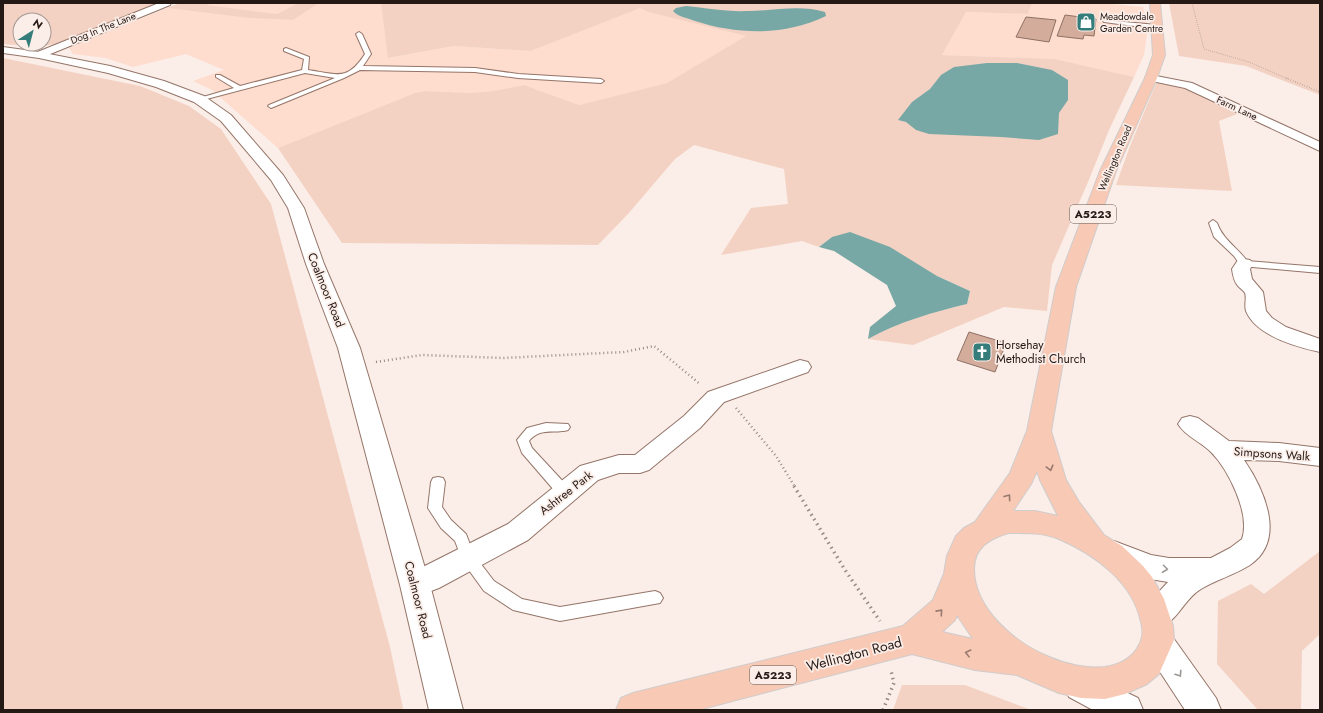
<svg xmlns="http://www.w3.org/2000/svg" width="1323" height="713" viewBox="0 0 1323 713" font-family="Jost,sans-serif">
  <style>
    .built { fill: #fedcce }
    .green { fill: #f3d2c4; fill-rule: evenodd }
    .water { fill: #77a8a5 }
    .building { fill: #d4ac9c; stroke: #8e7064 }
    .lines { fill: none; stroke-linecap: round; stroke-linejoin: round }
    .service-casing { stroke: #947569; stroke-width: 2 }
    .minor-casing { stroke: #947569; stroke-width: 2 }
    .tertiary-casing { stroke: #947569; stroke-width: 2 }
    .primary-casing { stroke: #cfcccc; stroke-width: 2 }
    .path-far3 { stroke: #978a85; stroke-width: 1; stroke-dasharray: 0.5 1.5; stroke-linecap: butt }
    .path-far2 { stroke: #978a85; stroke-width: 1.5; stroke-dasharray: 0.5 2; stroke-linecap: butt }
    .path-far1 { stroke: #978a85; stroke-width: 2.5; stroke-dasharray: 1 3; stroke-linecap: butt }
    .path { stroke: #978a85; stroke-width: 3.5; stroke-dasharray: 1.5 4; stroke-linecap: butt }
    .service { fill: #fff; fill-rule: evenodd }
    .minor { fill: #fff; fill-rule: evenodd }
    .tertiary { fill: #fff; fill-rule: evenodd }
    .primary { fill: #f8cab6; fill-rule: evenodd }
    .oneway { stroke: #997a6e }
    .oneway2 { stroke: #9d9896 }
    .labels { text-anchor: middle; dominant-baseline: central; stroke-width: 3.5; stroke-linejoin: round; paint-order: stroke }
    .far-poi-label { font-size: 10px; fill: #251915; stroke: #fbede7; text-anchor: start }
    .far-street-label { font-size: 10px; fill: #251915; stroke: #fbede7 }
    .shield { fill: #fbede7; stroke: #655954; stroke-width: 1 }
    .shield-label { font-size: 11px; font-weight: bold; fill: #251915 }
    .street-label { font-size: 12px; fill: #251915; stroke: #fbede7 }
    .poi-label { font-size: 12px; fill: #251915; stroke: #fbede7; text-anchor: start }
    .near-street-label { font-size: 14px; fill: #251915; stroke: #fbede7 }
  </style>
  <rect width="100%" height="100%" fill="#fbede7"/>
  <path class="built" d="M212 3H298L277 14 206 5Z
    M319 3H381L389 58 454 46 531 51 641 7 648 12 747 36 667 83 579 105 524 85 493 91 471 93 425 91 415 93 278 148 212 90 193 81 224 70 186 54 133 67 106 58 73 54 69 48 167 8 248 18 292 20Z
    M1032 3H1102L1143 7 1148 27 1144 55 1134 77 1055 59 942 55 966 12 1028 14Z"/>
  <path class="green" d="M3 3H159L55 44 37 47 3 44ZM20 20H44V44H20Z
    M180 3H212L207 5 277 14 298 3H319L293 20 248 18 167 8Z
    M381 3H1032L1028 14 966 12 942 55 1055 59 1134 77 1109 130 1088 182 1052 265 1047 311 1004 307 913 345 868 339C898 322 933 312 967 304L970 291 937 276 832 237 819 247 802 241 721 255 751 208 788 204 784 169 694 145 675 159 628 214 598 245 342 243 278 148 415 93 425 91 471 93 493 91 524 85 579 105 667 83 746 36 648 12 640 8 531 51 454 46 388 58Z
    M1169 3H1320V95L1246 66 1179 56Z
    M3 58 140 86 189 106 221 129 271 204 390 647 403 708 401 710H3Z
    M1157 81 1183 86 1237 114 1219 121 1232 191 1116 185 1130 146Z
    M1320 551V634L1302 651 1301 710H1258L1217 664 1218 601 1251 584 1264 594Z
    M902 685H965L1031 710H893Z"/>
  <path class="water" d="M686 6C707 8 727 12 748 11 774 11 799 4 825 12L826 16C784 36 739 35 695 21 688 18 678 17 673 11L676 8Z
    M987 63H1017L1052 70 1068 80V100L1059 113 1058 134 1039 140 1001 137 929 134 916 130 906 122 898 120 912 102 930 89 941 75 954 67Z
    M850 232 890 247 937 276 970 291 967 304C934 312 898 322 868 339L870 327 896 306 887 285 834 251 819 247 832 237Z"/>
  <path class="building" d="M1065 15 1096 19 1094 36 1084 35 1083 39 1057 36Z
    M1026 17 1056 20 1049 42 1016 37Z
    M969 332 1006 343 995 372 957 360Z"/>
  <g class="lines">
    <defs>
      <path id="service" d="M1102 20 1157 25 1160 27 1157 29 1104 22Z
        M359 32 362 34 371 54 363 66 475 68 518 74 601 79 604 81 601 83 518 78 475 72 360 70 344 78 271 108 268 106 269 105 335 78 305 73 199 101 196 99 234 88 216 77V75H220L240 86 302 70 304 59 284 51V49L286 48 309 57 308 70C337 74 347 82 365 54L356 34Z
        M1213 220 1217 223C1223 240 1237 247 1247 261L1320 267V273L1241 266 1234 256 1214 237 1209 223Z
        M546 423 568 424 570 427 568 430C554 434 540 427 529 441L532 448 570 489 572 493 570 497 565 498 560 497 522 453 517 440 527 428Z
        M438 477 443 478 445 482 442 507 451 520 466 534 474 555 494 581 522 599 560 607 655 591 660 593 663 598 660 603 560 621 513 610 484 591 463 562 455 541 441 528 428 508 431 482 433 478Z"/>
      <path id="minor" d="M159 3H171L170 5 43 57 39 58 34 55 35 53Z
        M1151 75 1192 83 1320 142V151L1185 88 1147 80 1145 78 1147 76Z
        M1244 259 1250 260 1253 264 1250 269 1252 279 1263 292 1266 311 1272 318 1286 327 1320 339V352C1297 347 1256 336 1246 311 1244 305 1247 298 1245 293 1244 291 1240 288 1238 286 1234 281 1233 276 1232 269L1238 260Z
        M800 360 808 362 811 367 808 372 724 402 700 428 649 470 640 473H619L598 480 528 540 439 588 415 597 405 594 401 585 405 576 508 524 580 466 619 455H635L684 416 708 392Z
        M1190 416 1198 418 1229 441 1279 443 1320 448V466L1279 461 1244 460C1264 489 1287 540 1250 565 1234 575 1216 580 1201 589 1184 599 1177 622 1159 628L1169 632 1216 698 1221 710H1185L1147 652 1143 642 1147 632 1155 629 1145 625 1141 616 1145 607 1168 582 1150 579 1104 561 1100 553 1104 545 1114 541 1151 555 1169 558H1211L1230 548 1242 539C1251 514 1228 469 1211 452 1201 442 1185 436 1178 424L1182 418Z
        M1080 670 1138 698 1143 710H1093L1069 697 1064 686 1069 675Z"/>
      <path id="tertiary" d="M3 47 39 52 110 66 164 81 204 96 231 115 283 175 304 208 324 264 360 348 430 585 463 710H429L400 585 338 348 306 264 288 208 271 180 221 121 194 102 156 87 108 73 39 58 3 53Z"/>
      <path id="primary" d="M1150 3H1160L1165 55 1157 78 1116 171 1076 287 1051 431 1066 480 1079 502 1104 535 1122 546 1143 566 1152 577 1164 599 1173 626 1174 640 1159 674 1147 684 1125 694 1105 699 1081 698 1059 693 1017 675 975 670 912 654 698 710H616L621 698 633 693 903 626 933 600 944 574 947 556 956 536 964 528 975 522 1010 473 1027 431 1056 287 1100 171 1145 78 1153 55ZM1037 471 1040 480 1058 516 1035 511H1013L1031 484ZM1008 533C1025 533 1042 532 1059 539 1094 554 1133 582 1141 622 1143 629 1143 638 1139 645 1133 658 1119 665 1105 667 1087 669 1065 664 1049 657 1015 643 974 609 974 569 974 548 989 539 1008 533ZM957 615 973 639 942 632 955 620Z"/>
    </defs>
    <use href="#service" class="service-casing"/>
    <use href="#minor" class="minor-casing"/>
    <use href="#tertiary" class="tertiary-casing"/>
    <use href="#primary" class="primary-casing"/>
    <path class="path-far3" d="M1192 3 1204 49 1249 62 1288 79"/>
    <path class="path-far2" d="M1286 78 1320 92"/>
    <path class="path-far1" d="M376 362 422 355 503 358 624 352 654 346 700 384
      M736 408 776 456 795 487"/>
    <path class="path" d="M794 486 845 570 880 621
      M883 710 894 683 891 671"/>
    <use href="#service" class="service"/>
    <use href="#minor" class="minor"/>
    <use href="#tertiary" class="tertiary"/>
    <use href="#primary" class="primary"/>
  </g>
  <defs><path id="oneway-chevron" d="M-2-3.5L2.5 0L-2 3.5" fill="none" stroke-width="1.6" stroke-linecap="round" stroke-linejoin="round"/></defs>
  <g class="oneway">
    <use href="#oneway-chevron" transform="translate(1050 468) rotate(75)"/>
    <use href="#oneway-chevron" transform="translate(1008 497) rotate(-54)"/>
    <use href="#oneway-chevron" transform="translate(940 612) rotate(-48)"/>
    <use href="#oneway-chevron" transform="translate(968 653) rotate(-166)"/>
  </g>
  <g class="oneway2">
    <use href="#oneway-chevron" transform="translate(1165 569) rotate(7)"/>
    <use href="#oneway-chevron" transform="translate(1179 674) rotate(57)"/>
  </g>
  <defs>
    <symbol id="shop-square" viewBox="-11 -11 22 22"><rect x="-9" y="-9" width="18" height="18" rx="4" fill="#357d7a" stroke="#fbede7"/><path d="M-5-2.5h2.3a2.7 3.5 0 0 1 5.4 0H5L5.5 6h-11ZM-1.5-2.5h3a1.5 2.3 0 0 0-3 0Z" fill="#fff"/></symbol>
    <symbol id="church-square" viewBox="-11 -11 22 22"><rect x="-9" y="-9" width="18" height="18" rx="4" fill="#357d7a" stroke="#fbede7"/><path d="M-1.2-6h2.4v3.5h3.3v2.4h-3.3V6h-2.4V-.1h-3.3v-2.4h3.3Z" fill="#fff"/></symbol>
  </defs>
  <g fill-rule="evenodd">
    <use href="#shop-square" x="1075" y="11" width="22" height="22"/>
    <use href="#church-square" x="971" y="341" width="22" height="22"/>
  </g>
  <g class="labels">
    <g class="far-poi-label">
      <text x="1100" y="16">Meadowdale<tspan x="1100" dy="12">Garden Centre</tspan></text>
    </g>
    <g class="far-street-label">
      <text transform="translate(103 28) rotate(-22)">Dog In The Lane</text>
      <text transform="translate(1237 108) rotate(25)">Farm Lane</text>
      <text transform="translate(1115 158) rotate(-67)">Wellington Road</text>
    </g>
    <g class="shield">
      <rect x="1070" y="205" width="46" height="18" rx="3"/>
      <rect x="750" y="666" width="46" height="18" rx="3"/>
    </g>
    <g class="shield-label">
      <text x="1093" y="214">A5223</text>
      <text x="773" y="675">A5223</text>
    </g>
    <g class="street-label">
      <text transform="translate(326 290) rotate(68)">Coalmoor Road</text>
      <text transform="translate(1272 454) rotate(4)">Simpsons Walk</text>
      <text transform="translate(566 493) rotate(-38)">Ashtree Park</text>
      <text transform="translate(418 600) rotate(76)">Coalmoor Road</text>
    </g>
    <g class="poi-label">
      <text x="996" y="345">Horsehay<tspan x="996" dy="14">Methodist Church</tspan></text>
    </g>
    <g class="near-street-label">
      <text transform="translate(854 654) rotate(-15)">Wellington Road</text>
    </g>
  </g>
  <rect width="1323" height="713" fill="none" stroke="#251915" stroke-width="8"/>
  <g transform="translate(32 32) rotate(36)"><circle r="19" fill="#fbede7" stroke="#a59893"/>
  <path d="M0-3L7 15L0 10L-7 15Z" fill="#357d7a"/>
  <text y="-6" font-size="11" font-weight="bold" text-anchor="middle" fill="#251915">N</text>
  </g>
</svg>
